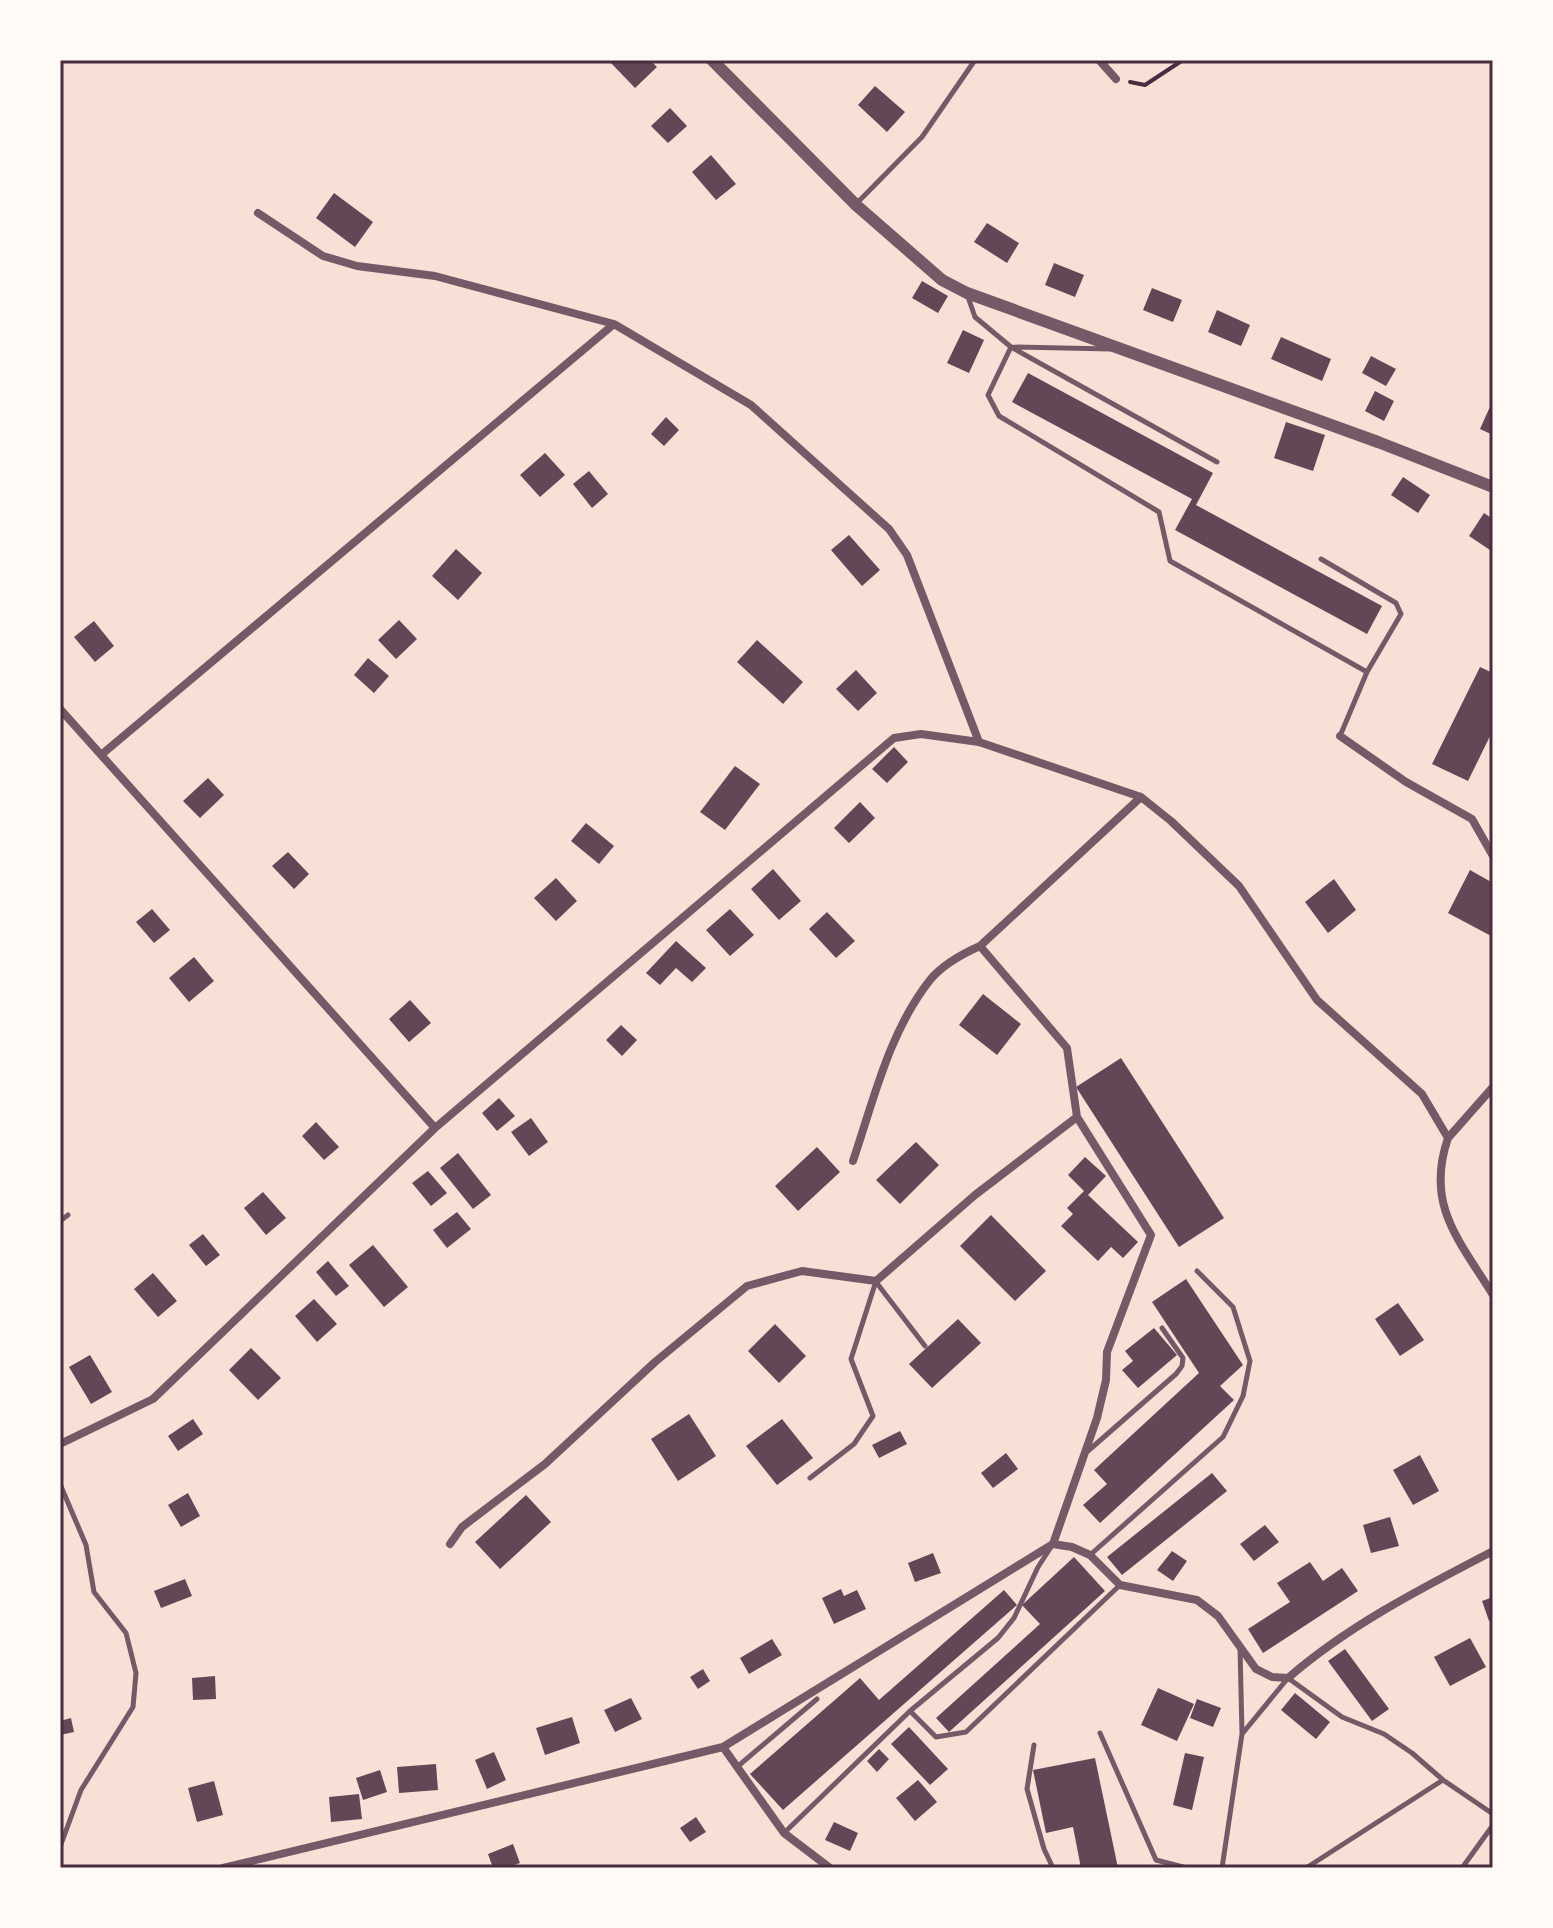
<svg xmlns="http://www.w3.org/2000/svg" width="1553" height="1928" viewBox="0 0 1553 1928" font-family="Rubik,sans-serif">
  <style>
    .building { fill: #644757 }
    .lines { fill: none; stroke-linecap: round; stroke-linejoin: round }
    .path { stroke: #4a2c40; stroke-width: 4 }
    .service { stroke: #755966; stroke-width: 5 }
    .minor { stroke: #755966; stroke-width: 8 }
    .tertiary { stroke: #755966; stroke-width: 12 }
    .neatline { fill: none; stroke: #4a2c40; stroke-width: 3 }
  </style>
  <rect width="100%" height="100%" fill="#f7e1d7"/>
  <path class="building" d="M614 60H650L657 67 635 88 611 63Z
    M875 86 905 112 887 132 858 105Z
    M670 108 687 126 668 143 651 126Z
    M711 155 736 184 716 200 692 172Z
    M334 193 373 222 355 247 316 218Z
    M987 223 1019 243 1007 263 974 242Z
    M1054 263 1084 275 1075 297 1045 285Z
    M922 281 948 296 938 313 912 298Z
    M1152 288 1182 300 1173 322 1143 310Z
    M1217 310 1250 325 1241 346 1208 332Z
    M963 330 984 340 969 373 947 363Z
    M1281 337 1331 359 1322 381 1271 359Z
    M1371 356 1396 369 1386 386 1362 373Z
    M1028 373 1213 473 1196 505 1382 606 1367 634 1175 530 1192 499 1012 402Z
    M1375 391 1394 401 1384 421 1365 411Z
    M1493 400V435L1480 429Z
    M666 417 679 430 664 446 651 434Z
    M1286 422 1325 435 1313 471 1274 458Z
    M545 453 565 475 540 497 520 475Z
    M589 471 608 494 592 508 573 484Z
    M1403 477 1430 495 1418 513 1391 495Z
    M1484 513 1493 519V552L1469 536Z
    M849 535 880 570 862 586 831 550Z
    M456 549 482 573 458 600 432 576Z
    M399 620 417 639 396 659 378 640Z
    M94 621 114 646 95 662 74 637Z
    M757 640 803 682 783 704 737 662Z
    M368 658 389 676 374 693 354 675Z
    M1480 667 1493 673V730L1468 781 1432 764Z
    M856 670 877 693 858 711 836 689Z
    M894 747 908 762 887 783 872 769Z
    M735 766 760 784 725 830 700 812Z
    M208 778 224 795 200 818 183 801Z
    M860 802 875 818 849 843 834 828Z
    M586 823 614 846 599 864 571 841Z
    M288 852 309 874 294 889 272 866Z
    M773 869 801 901 779 920 751 889Z
    M1470 870 1493 883V937L1448 913Z
    M556 878 577 901 556 921 534 898Z
    M1334 879 1356 910 1328 933 1305 902Z
    M152 909 170 930 154 943 136 922Z
    M730 909 754 935 730 956 706 930Z
    M827 912 855 941 836 958 809 929Z
    M676 941 706 968 692 982 676 968 660 985 646 973Z
    M194 957 214 981 189 1002 169 978Z
    M983 994 1021 1024 997 1055 959 1025Z
    M410 1000 431 1023 409 1042 389 1019Z
    M621 1025 637 1040 622 1056 606 1040Z
    M1121 1058 1224 1218 1179 1247 1076 1087Z
    M499 1098 515 1116 497 1131 482 1113Z
    M531 1118 548 1142 529 1156 511 1132Z
    M316 1122 339 1147 324 1160 302 1136Z
    M916 1142 939 1165 900 1204 876 1180Z
    M817 1147 840 1172 798 1211 775 1186Z
    M458 1153 491 1195 473 1209 440 1168Z
    M1085 1157 1106 1176 1088 1195 1138 1242 1123 1258 1111 1247 1098 1261 1061 1226 1073 1214 1067 1208 1084 1191 1068 1175Z
    M428 1171 447 1193 431 1206 412 1183Z
    M263 1192 286 1218 266 1235 244 1208Z
    M457 1212 471 1229 447 1248 433 1230Z
    M991 1215 1046 1271 1015 1301 960 1246Z
    M203 1234 220 1255 206 1266 189 1245Z
    M373 1245 408 1287 384 1307 349 1265Z
    M328 1261 349 1286 336 1296 316 1272Z
    M153 1273 177 1301 158 1317 134 1289Z
    M1186 1279 1243 1365 1220 1386 1234 1400 1100 1523 1083 1505 1107 1484 1094 1470 1199 1373 1152 1302Z
    M314 1299 337 1324 317 1342 295 1316Z
    M1398 1303 1424 1340 1400 1356 1375 1319Z
    M958 1319 981 1343 932 1388 909 1364Z
    M775 1324 806 1356 779 1383 748 1351Z
    M1154 1328 1177 1355 1138 1388 1122 1370 1133 1361 1125 1351Z
    M251 1348 281 1378 258 1400 229 1370Z
    M90 1355 112 1392 91 1404 69 1367Z
    M689 1414 716 1456 678 1481 651 1439Z
    M193 1419 203 1434 178 1451 168 1436Z
    M782 1419 813 1458 777 1485 746 1446Z
    M900 1431 907 1444 879 1458 872 1445Z
    M1006 1453 1018 1469 993 1488 981 1473Z
    M1420 1455 1439 1491 1413 1505 1393 1470Z
    M1212 1473 1227 1491 1122 1575 1107 1557Z
    M188 1493 200 1516 181 1527 168 1505Z
    M526 1495 551 1522 500 1569 475 1542Z
    M1390 1517 1399 1546 1371 1553 1363 1525Z
    M1265 1525 1279 1542 1254 1561 1240 1544Z
    M1172 1551 1187 1561 1173 1581 1157 1570Z
    M933 1553 941 1573 915 1582 908 1563Z
    M1074 1557 1105 1591 949 1732 936 1718 1040 1624 1022 1605Z
    M1310 1562 1323 1581 1342 1568 1358 1591 1263 1653 1248 1629 1290 1602 1277 1583Z
    M185 1579 192 1596 161 1608 154 1591Z
    M841 1589 844 1596 857 1590 866 1609 834 1624 822 1598Z
    M1004 1590 1017 1605 783 1810 750 1774 860 1678 879 1700Z
    M1493 1597V1620L1489 1621 1482 1601Z
    M1470 1638 1486 1667 1450 1686 1434 1657Z
    M772 1639 782 1655 749 1674 740 1658Z
    M1345 1649 1389 1709 1372 1721 1328 1661Z
    M703 1669 710 1681 698 1689 690 1677Z
    M215 1676 216 1699 193 1700 192 1678Z
    M1158 1688 1194 1704 1177 1741 1141 1725Z
    M1295 1693 1330 1722 1316 1739 1281 1710Z
    M631 1698 642 1719 615 1732 604 1710Z
    M1197 1699 1221 1708 1213 1727 1190 1718Z
    M572 1717 580 1743 545 1755 536 1728Z
    M71 1718 74 1732 60 1735V1721Z
    M909 1727 948 1769 930 1785 891 1744Z
    M879 1749 889 1759 877 1772 867 1761Z
    M494 1752 506 1780 487 1789 475 1760Z
    M1185 1753 1204 1757 1192 1810 1173 1805Z
    M1095 1758 1118 1868H1081L1073 1827 1046 1833 1033 1770Z
    M436 1764 438 1790 399 1793 397 1767Z
    M380 1770 387 1792 363 1800 356 1778Z
    M918 1780 937 1802 915 1821 896 1798Z
    M214 1781 223 1815 197 1822 188 1788Z
    M359 1794 362 1819 331 1822 329 1797Z
    M696 1817 706 1832 690 1842 680 1828Z
    M834 1822 858 1833 850 1851 825 1840Z
    M513 1844 520 1863 506 1868H493L488 1854Z"/>
  <g class="lines">
    <path class="path" d="M1130 82 1145 85 1183 60"/>
    <path class="service" d="M856 204 922 137 975 60
      M967 294 975 317 1011 347 1217 462
      M1111 349 1011 347 988 395 999 416 1159 512 1170 561 1367 672
      M1321 559 1396 603 1401 614 1367 672 1340 736
      M60 1221 68 1215
      M876 1282 925 1346
      M1088 1451 1176 1374 1182 1366 1183 1358 1162 1328
      M810 1478 854 1444 873 1416 851 1359 876 1281
      M60 1484 86 1545 94 1592 126 1633 136 1673 133 1707 81 1790 60 1847
      M1090 1555 1223 1437 1243 1396 1250 1361 1233 1307 1197 1271
      M1240 1648 1242 1733
      M910 1711 936 1737 966 1732 1120 1585
      M1100 1733 1156 1860 1187 1868
      M1034 1745 1027 1789 1044 1849 1053 1868
      M737 1767 817 1699
      M784 1833 910 1711 998 1638 1014 1618 1038 1567 1051 1547
      M1222 1868 1242 1734 1288 1678 1342 1717 1384 1734 1412 1753 1443 1780 1493 1814
      M1306 1868 1443 1780
      M1462 1868 1493 1825"/>
    <path class="minor" d="M1099 60 1116 79
      M258 213 323 256 357 266 435 276 614 324
      M60 709 435 1128
      M1340 736 1406 782 1472 819 1493 856
      M101 755 614 324 751 405 889 529 907 555 979 742
      M1448 1138 1493 1087
      M853 1161C874 1099 889 1032 930 980 943 964 962 954 980 946
      M60 1444 153 1399 435 1128 894 738 921 734 979 742 1141 797 1171 821 1239 886 1317 1000 1422 1094 1448 1138C1425 1205 1459 1240 1493 1295
      M450 1544 462 1527 545 1464 655 1362 747 1286 802 1271 876 1281 975 1195 1077 1117
      M1053 1544 1097 1418 1106 1380 1107 1352 1151 1235 1077 1117 1067 1048 980 946 1141 797
      M723 1747 784 1833 830 1868
      M223 1868 723 1747 1053 1544 1072 1547 1090 1555 1120 1585 1197 1600 1218 1616 1256 1669 1272 1677 1288 1678C1349 1625 1422 1588 1493 1551"/>
    <path class="tertiary" d="M712 60 856 205 942 280 967 293 1378 442 1493 487"/>
  </g>
  <rect width="1553" height="1928" fill="none" stroke="#fffaf5" stroke-width="124"/>
  <rect x="62" y="62" width="1429" height="1804" class="neatline"/>
</svg>
